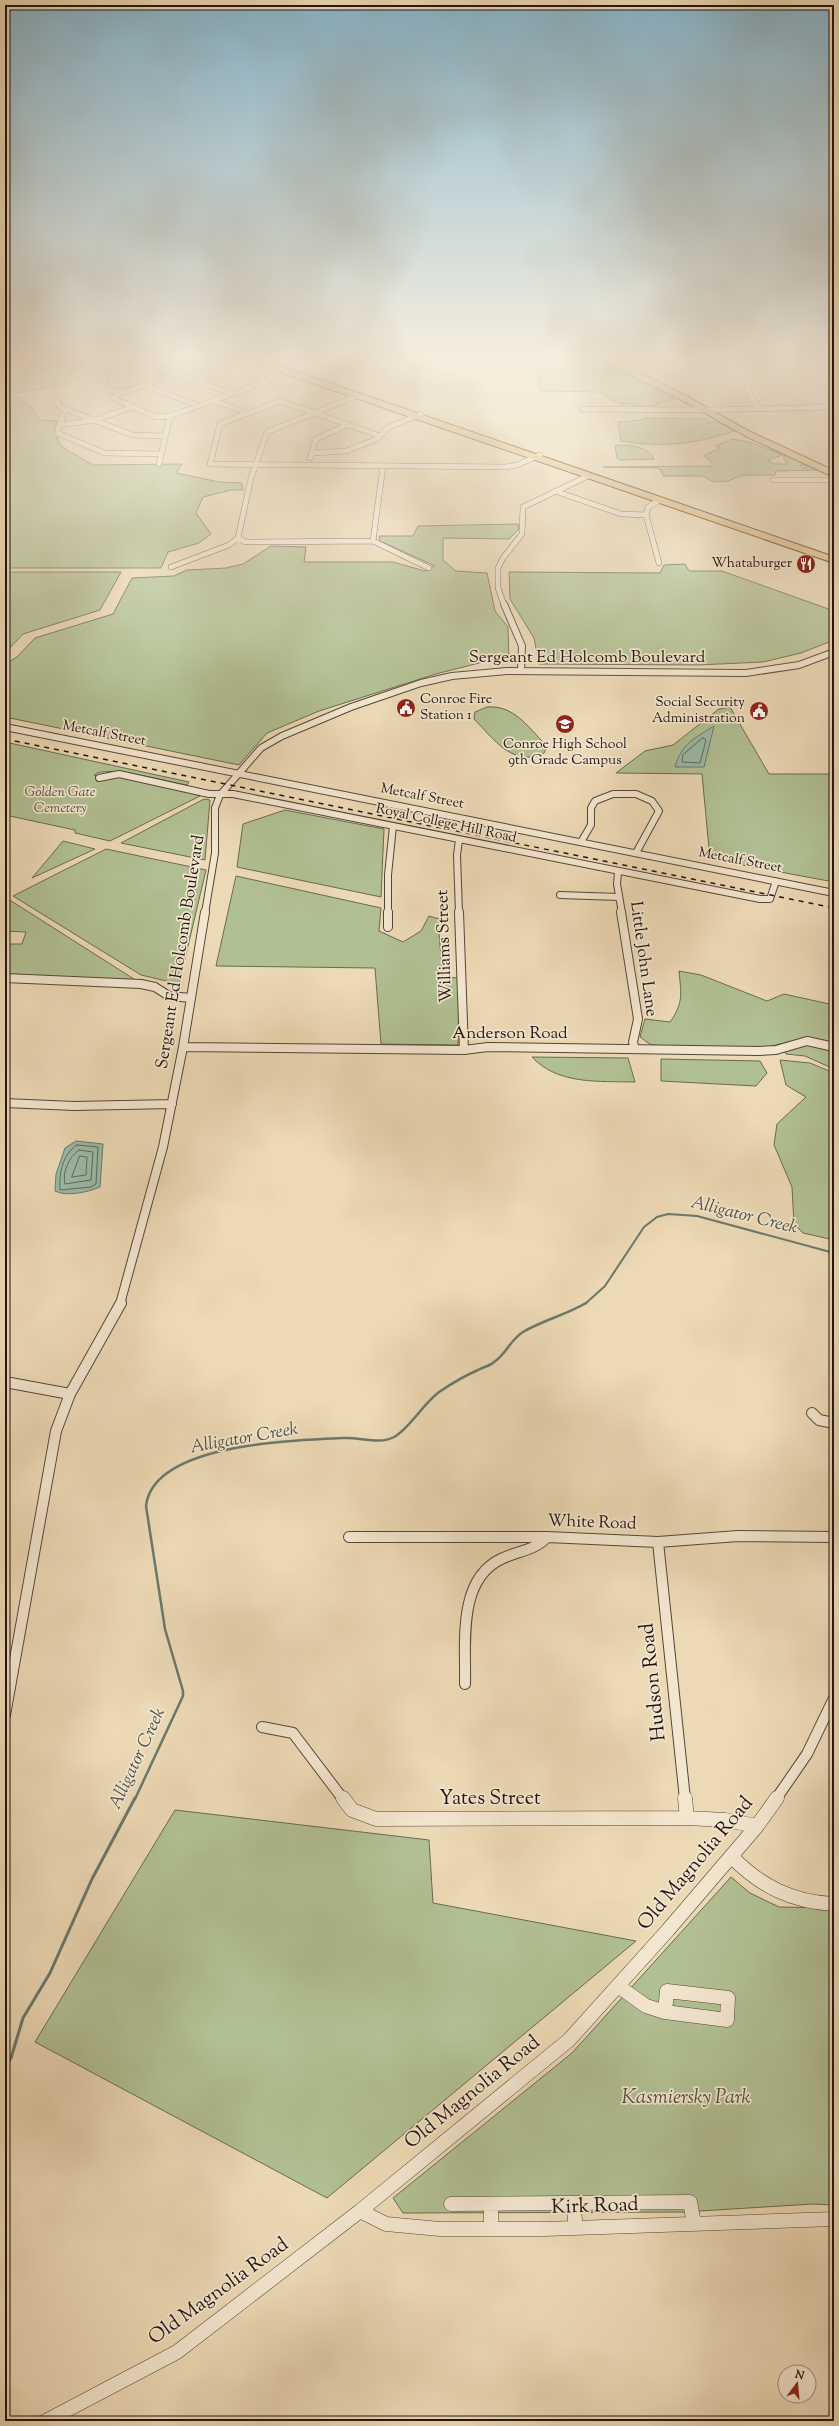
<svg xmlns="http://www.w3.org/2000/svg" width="839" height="2426" viewBox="0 0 839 2426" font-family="'Sorts Mill Goudy',serif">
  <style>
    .green { fill: #b1c093; stroke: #696a52 }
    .water { fill: #9abba8; stroke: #6a796b }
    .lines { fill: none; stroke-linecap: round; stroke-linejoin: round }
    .shore { stroke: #5e685c; stroke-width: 1 }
    .stream-far3 { stroke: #6a796b; stroke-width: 1 }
    .stream-far2 { stroke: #6a796b; stroke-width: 2 }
    .stream-far1 { stroke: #6a796b; stroke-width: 2.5 }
    .stream { stroke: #6a796b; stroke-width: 3 }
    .minor-far4-casing { stroke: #544639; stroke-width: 6 }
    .minor-far3-casing { stroke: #544639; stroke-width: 8 }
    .minor-far2-casing { stroke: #544639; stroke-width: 10 }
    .minor-far1-casing { stroke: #544639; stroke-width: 12 }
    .minor-casing { stroke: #544639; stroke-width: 15 }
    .major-casing { stroke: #211510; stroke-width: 8 }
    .minor-far4 { stroke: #f3e6cf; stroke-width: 5 }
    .minor-far3 { stroke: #f3e6cf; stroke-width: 6 }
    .minor-far2 { stroke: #f3e6cf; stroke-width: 8 }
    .minor-far1 { stroke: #f3e6cf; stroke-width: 10 }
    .minor { stroke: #f3e6cf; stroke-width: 14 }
    .major { stroke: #e6bc7a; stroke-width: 6 }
    .rail { stroke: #211510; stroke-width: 1.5; stroke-dasharray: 5 5; stroke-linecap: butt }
    .labels { text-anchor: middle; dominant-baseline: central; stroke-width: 3.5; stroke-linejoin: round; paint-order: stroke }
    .far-poi-label { font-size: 14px; fill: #211510; stroke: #f3e6cf; text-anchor: end }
    .far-street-label { font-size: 14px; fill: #211510; stroke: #f3e6cf }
    .far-park-label { font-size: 14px; font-style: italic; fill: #53513e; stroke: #f3e6cf }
    .street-label { font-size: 17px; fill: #211510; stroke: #f3e6cf }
    .water-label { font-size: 18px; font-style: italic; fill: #4b4f45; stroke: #f3e6cf }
    .near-street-label { font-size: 20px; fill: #211510; stroke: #f3e6cf }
    .near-park-label { font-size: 20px; font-style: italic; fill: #53513e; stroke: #f3e6cf }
  </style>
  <rect width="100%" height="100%" fill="#ecd9b5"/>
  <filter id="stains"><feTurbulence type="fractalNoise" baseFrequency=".005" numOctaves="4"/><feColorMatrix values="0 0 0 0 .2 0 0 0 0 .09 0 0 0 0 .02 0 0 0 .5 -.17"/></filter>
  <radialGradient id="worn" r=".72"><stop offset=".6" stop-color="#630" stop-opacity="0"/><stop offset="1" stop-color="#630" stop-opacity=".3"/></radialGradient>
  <path class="green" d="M5 361H76L68 385 15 393 13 395C25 401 34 407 39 420L57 421 54 433 62 447 93 465 182 464 176 473 219 482 242 483 243 490H231L203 497 196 513 211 534 199 543 168 552 161 568H5Z
    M489 361H550V365L490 367Z
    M538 370 619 371 674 399C658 403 645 412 629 403L622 405 599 392 540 391Z
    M643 418 707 419 708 422 720 423 735 431C695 444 663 448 621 441L618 422 643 420Z
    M732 439 749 442 783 455 768 460 774 464H788L783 457 787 455 807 465H800L802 468 811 466 819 470 776 471 775 475H743L728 481 713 482 703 476H663L661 470 658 468 603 467 712 466V462L703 456 720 448 716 446Z
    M615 446C626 443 649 447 654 459L620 460 617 458Z
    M518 524 519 529 509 539 443 538V560L456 571 487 573 495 611 508 627 509 662H483L436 674 319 711 267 733 239 765 5 717V664L17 657 35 638 113 614 132 578 174 576 187 570 226 568 243 564 271 546 306 547 304 562H393L425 571 435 566 380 541 379 536H413L418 526Z
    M685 564 689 571H722L834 611V640L801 653 763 662 698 665 539 664 534 638 510 599 509 572 660 573 664 565Z
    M5 572H121L100 610 23 634 5 653Z
    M487 707C514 705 527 726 545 744L546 749 544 753C513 768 494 739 474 719L475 712Z
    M730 707 769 774H834V882L710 859 702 774 616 773 645 751 673 745 719 709Z
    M5 742 189 782 187 785C169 782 106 764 94 775L105 778 116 776 202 795 110 841 75 833V830L5 815Z
    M204 799 210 800 205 860 121 843Z
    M285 810 384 829 381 897 237 867 243 824Z
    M63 841 95 849 32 878Z
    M106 849 206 870 179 984 141 975 13 896Z
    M236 876 381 908 379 931 403 942 421 931 429 916 443 920 439 934 443 977 459 978 458 1045 381 1044 375 968 216 966Z
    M5 897 137 981 5 975V944H22L26 932 5 931Z
    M679 971 701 975 767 1001 784 994 834 1005V1044L797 1040 759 1049 651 1045 640 1037 645 1019 670 1022C684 1003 681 993 679 971Z
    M803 1044 834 1050V1069L805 1056 786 1054 785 1052Z
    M532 1057 628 1058 635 1082C599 1081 558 1085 532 1057Z
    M661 1059 760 1061 767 1073 756 1086 661 1081Z
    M780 1060 810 1063 834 1073V1240L803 1233 794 1224 792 1187 774 1145 777 1124 806 1097 786 1085Z
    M175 1810 429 1840 433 1903 636 1941 327 2198 35 2042Z
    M731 1877 750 1893 779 1907 834 1908V2205L813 2204 683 2212 403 2213 393 2198 572 2053Z"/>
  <path class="water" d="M714 726 704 767H675C681 744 695 738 714 726Z
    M76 1141 103 1144 100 1187C89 1192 66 1197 55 1191L56 1174 65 1148Z"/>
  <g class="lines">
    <path class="shore" d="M703 738 706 740 700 763 682 762 683 755Z
      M77 1145 98 1147 96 1184 91 1187 60 1190C59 1173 62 1155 77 1145Z
      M79 1150 93 1152 91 1180 65 1184C62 1172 69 1157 79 1150Z
      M80 1156 87 1157 86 1175 72 1177Z"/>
    <path class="stream-far3" d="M124 365 158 368 178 361
      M5 383C42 366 78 362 118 363"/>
    <path class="stream-far2" d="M585 1304 605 1286 644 1227 657 1217 668 1214 697 1216 834 1253"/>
    <path class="stream-far1" d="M135 1799 183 1696V1691L165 1629 146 1506C153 1443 295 1440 344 1438 360 1437 379 1445 394 1437 410 1428 422 1405 439 1392 451 1384 464 1376 478 1370 483 1367 490 1366 494 1362 506 1354 511 1339 523 1332 543 1320 566 1315 586 1303"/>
    <path class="stream" d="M5 2067 11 2058 23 2018 50 1973 92 1879 135 1798"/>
    <defs>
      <path id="minor-far4" d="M111 361 103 387 120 393
        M667 361 700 371 744 376
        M712 361 709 363 717 362
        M740 361 750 394 759 408
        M654.5 368a2.5 2.5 0 1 1 5 0a2.5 2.5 0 1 1-5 0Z
        M108 369 132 361
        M241 371 262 363
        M179 374 233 394
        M145 385 199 406
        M56 398 60 407 133 435 165 436
        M214 401 248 413
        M65 409 57 433 105 453 161 454
        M582 409 704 410 834 407
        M170 416 156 417 113 398 117 394 214 362 269 381
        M59 425 95 420 132 407
        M380 436 280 401 220 424 210 464 505 467 517 465 540 455
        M313 453 346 451 377 439 389 427 421 414
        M310 458 316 439 347 425
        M159 464 170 416 269 381
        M383 466 373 541 429 568
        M773 480H834
        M555 491 621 514 646 515
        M238 538 245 542 373 541
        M659 563 646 515 648 507 660 500
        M171 567 229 545 238 538 251 478 267 432 357 396
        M504 605 498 588V568L503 558 522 534 523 507 588 476"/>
      <path id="minor-far3" d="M504 604 522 646 521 671
        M5 727 834 893
        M99 778 119 774 209 794H233L760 899H770L776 881
        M459 840 457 855 459 913
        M581 842 591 825V808L595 801 613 794H636L652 801 659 811 636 853
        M618 872 617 884 622 913
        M560 895 619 897
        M205 913 215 853V808L220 795 261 748 282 736 351 707 421 683 452 676 507 671 746 673 799 665 834 652
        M388 913V875L393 826"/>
      <path id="minor-far2" d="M388 912V927
        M459 912 464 1050
        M621 912 638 1019 633 1042 635 1049
        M5 978 141 984 155 987 169 996 191 998
        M183 1047 464 1050 488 1047 759 1051 776 1050 807 1041 834 1047
        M5 1103 74 1106 172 1104
        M120 1304 163 1147 183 1047 205 912"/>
      <path id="minor-far1" d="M5 1382 70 1394
        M812 1413 819 1420 834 1423
        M349 1537H547L658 1542 738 1536 834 1537
        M658 1542 685 1799
        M465 1684C466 1644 457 1580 501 1559 517 1551 534 1551 547 1537
        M5 1715 56 1431 70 1394 121 1303
        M262 1727 293 1733 343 1799
        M776 1799 807 1754 834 1698"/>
      <path id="minor" d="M343 1798 352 1810 376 1819 687 1818 725 1820 757 1826
        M685 1798 687 1818
        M731 1856C760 1886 792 1902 834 1904
        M618 1986 646 2006 665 2012
        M667 1991 728 1998 727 2020 665 2012Z
        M573 2203 576 2228
        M451 2204 690 2202 694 2224
        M491 2204V2229
        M360 2211 386 2224 440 2229H545L834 2219
        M46 2421 177 2352 360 2211 569 2040 668 1930 757 1826 777 1798"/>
      <path id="major" d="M257 361 834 560
        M608 361 682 397 748 434 834 474"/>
    </defs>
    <use href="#minor-far4" class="minor-far4-casing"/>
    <use href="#minor-far3" class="minor-far3-casing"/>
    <use href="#minor-far2" class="minor-far2-casing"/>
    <use href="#minor-far1" class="minor-far1-casing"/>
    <use href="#minor" class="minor-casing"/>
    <use href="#major" class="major-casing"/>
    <use href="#minor-far4" class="minor-far4"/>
    <use href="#minor-far3" class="minor-far3"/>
    <use href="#minor-far2" class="minor-far2"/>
    <use href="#minor-far1" class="minor-far1"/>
    <use href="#minor" class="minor"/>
    <use href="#major" class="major"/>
    <path class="rail" d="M5 739 834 908"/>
  </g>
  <linearGradient id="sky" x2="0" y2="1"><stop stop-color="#89b7ce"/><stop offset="0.51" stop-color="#f6eede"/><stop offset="1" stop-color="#f6eede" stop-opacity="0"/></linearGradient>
  <rect width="839" height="701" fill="url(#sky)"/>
  <defs>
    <symbol id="restaurant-disc" viewBox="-11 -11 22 22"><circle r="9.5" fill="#8f2418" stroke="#f3e6cf"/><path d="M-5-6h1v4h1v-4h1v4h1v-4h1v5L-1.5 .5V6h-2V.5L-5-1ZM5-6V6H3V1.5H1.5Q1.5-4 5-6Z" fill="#fff"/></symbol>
    <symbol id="civic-disc" viewBox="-11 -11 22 22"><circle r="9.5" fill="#8f2418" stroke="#f3e6cf"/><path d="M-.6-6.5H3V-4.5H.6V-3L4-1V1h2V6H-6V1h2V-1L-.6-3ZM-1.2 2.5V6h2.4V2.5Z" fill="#fff"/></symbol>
    <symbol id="school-disc" viewBox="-11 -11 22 22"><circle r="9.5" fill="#8f2418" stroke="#f3e6cf"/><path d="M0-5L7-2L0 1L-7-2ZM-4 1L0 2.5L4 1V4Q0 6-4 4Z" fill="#fff"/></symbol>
  </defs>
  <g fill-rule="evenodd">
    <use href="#restaurant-disc" x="795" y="553" width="22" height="22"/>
    <use href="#civic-disc" x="395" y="697" width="22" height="22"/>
    <use href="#civic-disc" x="748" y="700" width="22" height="22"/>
    <use href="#school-disc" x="554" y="713" width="22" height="22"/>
  </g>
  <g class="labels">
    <g class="far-poi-label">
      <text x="792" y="564">Whataburger</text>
      <text x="420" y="700" text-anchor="start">Conroe Fire<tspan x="420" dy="16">Station 1</tspan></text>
      <text x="745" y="703">Social Security<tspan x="745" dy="16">Administration</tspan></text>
      <text x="565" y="745" text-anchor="middle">Conroe High School<tspan x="565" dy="16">9th Grade Campus</tspan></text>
    </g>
    <g class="far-street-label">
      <text transform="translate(104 734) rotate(11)">Metcalf Street</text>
      <text transform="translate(422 797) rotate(11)">Metcalf Street</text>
      <text transform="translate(446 824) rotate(12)">Royal College Hill Road</text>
      <text transform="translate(740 861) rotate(11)">Metcalf Street</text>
    </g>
    <g class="far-park-label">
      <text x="60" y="793">Golden Gate<tspan x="60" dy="16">Cemetery</tspan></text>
    </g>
    <g class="street-label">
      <text x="587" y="658">Sergeant Ed Holcomb Boulevard</text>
      <text transform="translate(445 946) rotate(-92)">Williams Street</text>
      <text transform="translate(181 952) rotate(-81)">Sergeant Ed Holcomb Boulevard</text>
      <text transform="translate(643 959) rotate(82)">Little John Lane</text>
      <text x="510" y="1034">Anderson Road</text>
      <text transform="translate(592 1523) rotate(2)">White Road</text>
    </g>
    <g class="water-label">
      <text transform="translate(744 1216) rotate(14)">Alligator Creek</text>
      <text transform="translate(244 1439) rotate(-10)">Alligator Creek</text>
      <text transform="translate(138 1759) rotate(-65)">Alligator Creek</text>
    </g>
    <g class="near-street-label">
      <text transform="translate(654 1682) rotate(-96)">Hudson Road</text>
      <text x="490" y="1799">Yates Street</text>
      <text transform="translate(696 1864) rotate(-50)">Old Magnolia Road</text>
      <text transform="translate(473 2093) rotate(-39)">Old Magnolia Road</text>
      <text transform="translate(595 2207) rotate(-2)">Kirk Road</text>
      <text transform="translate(219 2292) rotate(-36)">Old Magnolia Road</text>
    </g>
    <g class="near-park-label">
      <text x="686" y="2098">Kasmiersky Park</text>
    </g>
  </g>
  <rect width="839" height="2426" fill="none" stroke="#ecd9b5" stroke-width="20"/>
  <rect x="6" y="6" width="827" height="2414" fill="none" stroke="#211510" stroke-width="2"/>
  <rect x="10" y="10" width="819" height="2406" fill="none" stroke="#211510"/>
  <g transform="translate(797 2384) rotate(16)"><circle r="19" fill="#f3e6cf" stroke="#9f9283"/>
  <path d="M0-3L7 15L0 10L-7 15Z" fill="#8f2418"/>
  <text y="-6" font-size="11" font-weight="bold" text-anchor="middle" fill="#211510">N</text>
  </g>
  <rect width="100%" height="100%" filter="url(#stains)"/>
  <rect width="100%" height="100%" fill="url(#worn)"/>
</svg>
